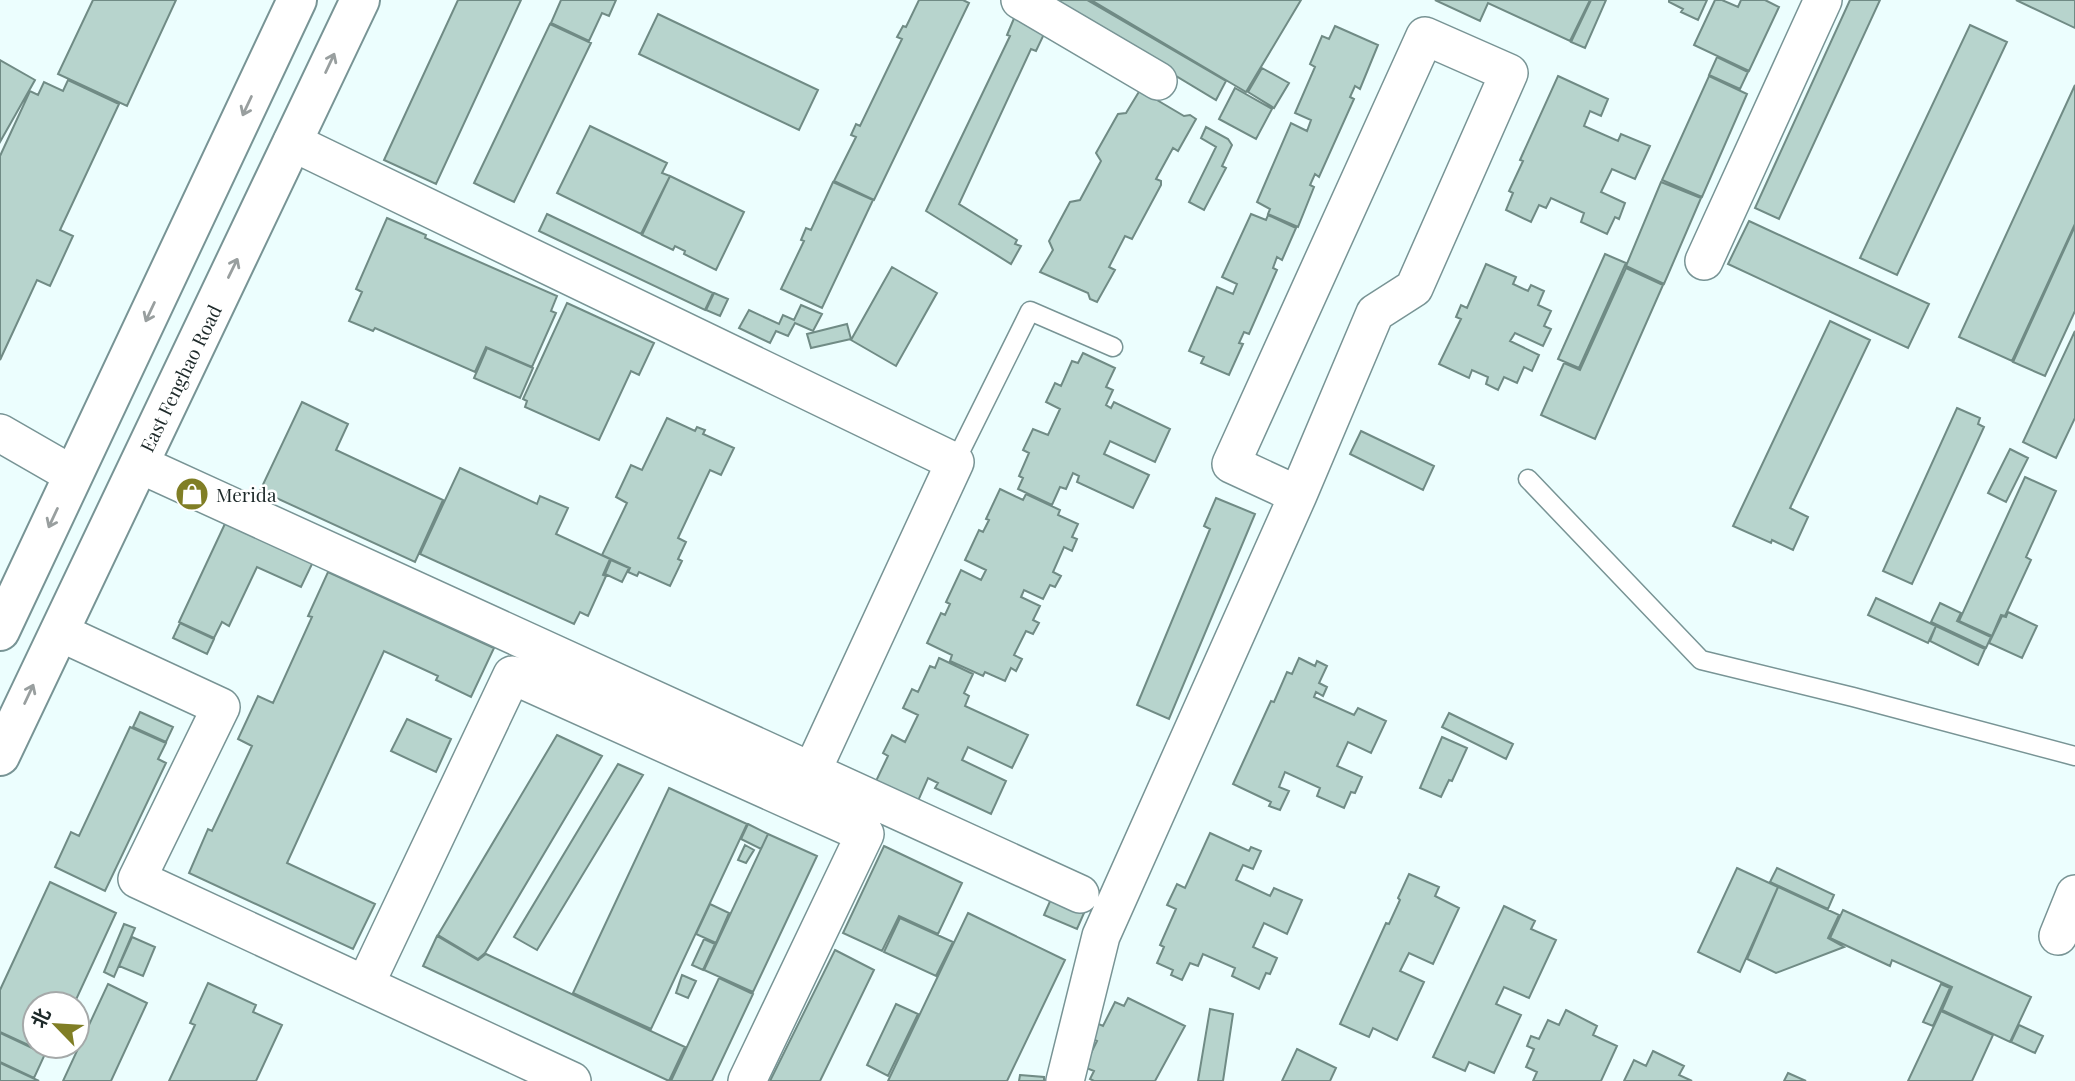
<svg xmlns="http://www.w3.org/2000/svg" width="2075" height="1081" viewBox="0 0 2075 1081" font-family="'Playfair Display','Noto Sans SC',serif">
  <style>
    .building { fill: #b7d4cd; stroke: #708b85; stroke-width: 2 }
    .lines { fill: none; stroke-linecap: round; stroke-linejoin: round }
    .lane-casing { stroke: #789495; stroke-width: 21 }
    .street-casing { stroke: #789495; stroke-width: 40 }
    .secondary-casing { stroke: #789495; stroke-width: 42 }
    .lane { stroke: #fff; stroke-width: 18 }
    .street { stroke: #fff; stroke-width: 37 }
    .secondary { stroke: #fff; stroke-width: 38 }
    .oneway { stroke: #999f9f }
    .labels { text-anchor: middle; dominant-baseline: central; stroke-width: 5; stroke-linejoin: round; paint-order: stroke }
    .street-label { font-size: 19px; fill: #1d2929; stroke: #fff }
    .poi-label { font-size: 19px; fill: #1d2929; stroke: #fff; text-anchor: start }
  </style>
  <rect width="100%" height="100%" fill="#ecfefe"/>
  <path class="building" d="M93 0H176L127 106 58 74Z
    M458 0H521L436 184 384 160Z
    M561 0H616L609 16 602 13 589 41 551 23Z
    M919 0H963L969 3 874 200 834 181 856 137 851 135 856 124 860 126 902 39 897 37 903 26 906 27Z
    M1056 0H1087L1226 81 1216 100 1055 3Z
    M1091 0H1301L1246 92Z
    M1435 0H1590L1570 41 1488 3 1480 21Z
    M1591 0H1606L1585 48 1571 42Z
    M1669 0H1707L1698 20 1681 12 1683 9 1669 2Z
    M1715 0H1722L1738 7 1741 0H1765L1779 7 1749 71 1694 45Z
    M1850 0H1880L1779 219 1755 208Z
    M2016 0H2075V28Z
    M658 14 818 90 799 130 639 54Z
    M1015 16 1045 32 1036 51 1031 49 959 204 1017 240 1015 244 1021 246 1011 264 926 211 1010 36 1007 35Z
    M550 24 591 43 514 202 474 183Z
    M1970 25 2007 42 1897 275 1860 258Z
    M1335 26 1378 45 1360 89 1355 86 1350 97 1354 99 1319 177 1315 174 1310 185 1314 187 1298 227 1268 214 1270 209 1257 202 1291 123 1307 131 1311 120 1295 113 1315 67 1310 64 1322 36 1329 39Z
    M1717 57 1748 72 1740 89 1709 75Z
    M0 60 35 80 0 142Z
    M1262 68 1289 83 1274 108 1248 92Z
    M1558 76 1608 99 1601 116 1590 111 1584 126 1618 141 1621 134 1650 146 1635 179 1612 169 1601 192 1625 203 1619 219 1615 217 1607 234 1581 222 1584 213 1551 198 1546 208 1539 205 1531 222 1506 210 1513 193 1509 191 1523 161 1520 160Z
    M1709 76 1747 94 1702 197 1662 180Z
    M68 80 119 104 60 230 73 236 50 286 37 280 0 360V156L30 91 38 95 44 82 63 91Z
    M2075 85V224L2012 361 1959 337Z
    M1235 88 1272 109 1256 139 1219 119Z
    M1140 90 1184 116 1190 115 1196 119 1178 151 1173 148 1156 179 1161 181V185L1132 239 1125 236 1109 267 1115 270 1097 302 1090 299 1088 293 1040 272 1053 250 1049 241 1070 202 1080 200 1101 161 1096 153 1118 114 1126 113Z
    M590 126 667 163 662 173 670 176 641 234 557 193Z
    M1206 127 1228 139 1232 145 1222 166 1226 168 1204 210 1189 202 1216 147 1201 138Z
    M670 176 744 212 716 270 684 254 685 251 675 246 673 250 642 235Z
    M833 182 873 200 822 308 781 289 804 241 801 240 806 228 811 230Z
    M1661 182 1701 198 1664 284 1626 266Z
    M547 214 713 293 705 310 539 231Z
    M1251 214 1266 220 1268 215 1296 228 1282 260 1277 257 1273 268 1277 270 1249 334 1244 332 1239 343 1243 344 1229 375 1201 363 1204 357 1189 351 1217 287 1233 294 1237 284 1222 277Z
    M387 218 426 235 425 238 557 296 551 311 556 313 532 367 486 347 475 372 375 328 373 331 349 321 362 292 356 289Z
    M1749 221 1929 304 1908 348 1728 264Z
    M2075 226V311L2045 376 2013 362Z
    M1605 254 1626 263 1579 368 1558 359Z
    M1486 264 1516 277 1513 284 1528 291 1531 285 1544 291 1538 305 1551 311 1544 326 1551 329 1543 346 1515 333 1510 341 1539 355 1532 371 1524 367 1517 383 1504 377 1498 390 1486 384 1488 377 1472 370 1469 378 1439 364 1461 319 1456 317 1461 305 1467 308Z
    M892 267 937 293 896 366 851 340Z
    M1626 268 1663 285 1595 439 1541 415 1564 363 1580 370Z
    M714 293 728 299 720 316 706 310Z
    M567 303 654 343 639 375 631 371 599 440 525 407 527 401 523 399Z
    M801 305 822 314 813 331 795 323 788 336 776 331 770 343 739 328 749 310 779 324 783 315 794 320Z
    M1830 321 1870 340 1790 508 1808 517 1793 550 1772 540 1771 543 1733 526Z
    M847 324 851 339 811 348 807 334Z
    M2075 331V418L2056 458 2023 442Z
    M487 348 533 368 520 398 474 378Z
    M1083 353 1115 368 1106 387 1113 390 1106 405 1111 408 1114 402 1170 429 1155 462 1110 441 1104 454 1149 475 1133 508 1077 482 1079 476 1073 473 1066 489 1060 487 1052 505 1018 489 1023 478 1019 476 1029 453 1023 450 1033 429 1048 435 1060 409 1046 402 1055 383 1061 386 1072 361 1078 363Z
    M302 402 348 424 336 450 443 500 415 562 270 495 267 500 258 495Z
    M1957 408 1980 418 1978 424 1984 427 1912 584 1883 571Z
    M667 418 695 431 697 427 705 430 703 434 734 448 721 475 710 470 678 538 686 542 678 559 682 561 670 586 639 572 637 576 628 572 630 568 602 555 627 503 616 497 631 465 642 470Z
    M1361 431 1434 466 1423 490 1350 454Z
    M2010 449 2028 458 2006 502 1988 493Z
    M460 468 537 504 540 496 568 508 556 534 610 559 603 575 606 576 588 616 580 612 574 624 420 554Z
    M2025 477 2056 491 2026 557 2031 560 2005 616 2001 615 1992 636 1959 621Z
    M1000 489 1023 500 1026 494 1060 510 1058 515 1078 524 1072 537 1077 539 1072 551 1064 547 1053 572 1061 576 1055 587 1050 585 1043 599 1024 590 1021 597 1040 606 1033 620 1039 623 1033 634 1026 631 1014 655 1022 659 1016 671 1011 668 1005 681 985 672 983 676 950 661 952 655 927 643 941 613 945 615 950 604 946 602 961 570 981 580 986 570 965 560 979 530 983 532 989 520 986 519Z
    M1216 498 1255 514 1169 719 1137 705 1210 529 1204 526Z
    M230 513 313 562 301 587 257 567 229 626 222 622 214 638 179 622Z
    M611 560 629 568 622 582 605 574Z
    M328 572 494 648 471 697 436 680 438 676 384 651 287 863 375 904 353 949 189 873 208 829 212 831 252 746 238 739 258 696 273 703 312 617 308 616Z
    M1876 598 1936 626 1928 643 1868 615Z
    M1940 603 1961 613 1957 621 1991 637 1986 648 1931 622Z
    M2008 612 2037 626 2022 658 1989 643 2002 616 2006 617Z
    M180 623 214 639 207 654 173 638Z
    M1936 626 1985 649 1978 665 1930 641Z
    M939 658 973 674 964 693 969 696 965 706 1028 735 1012 768 968 747 962 760 1006 781 991 814 935 788 938 783 928 778 918 801 876 781 888 756 883 753 892 735 905 742 918 715 903 708 912 689 918 692 930 666 935 668Z
    M1299 658 1315 666 1317 661 1327 666 1319 683 1327 687 1323 696 1316 692 1314 697 1354 715 1358 708 1386 721 1371 753 1348 742 1337 766 1362 777 1355 793 1351 792 1344 808 1317 796 1320 788 1285 772 1279 787 1289 791 1280 810 1269 806 1271 802 1233 784 1271 701 1274 702 1287 672 1292 674Z
    M140 712 173 727 166 742 133 727Z
    M1449 713 1513 744 1506 759 1442 727Z
    M407 719 451 739 436 772 391 751Z
    M130 727 166 743 158 759 166 763 105 891 55 867 71 832 79 836Z
    M557 735 602 756 485 953 478 959 438 935Z
    M1442 737 1467 748 1452 781 1449 780 1441 797 1420 788Z
    M618 764 643 775 537 950 514 937Z
    M669 788 747 824 651 1029 573 993Z
    M748 824 768 834 761 849 741 839Z
    M1210 833 1249 851 1251 847 1261 851 1253 869 1243 865 1236 880 1270 896 1274 888 1302 900 1287 934 1264 923 1253 947 1277 958 1270 974 1266 973 1259 989 1232 976 1235 968 1203 954 1198 966 1190 963 1182 980 1171 975 1173 970 1157 963 1164 947 1160 945 1176 909 1167 905 1177 884 1185 888Z
    M768 834 817 856 753 992 704 970Z
    M745 845 754 850 746 863 738 860Z
    M884 846 962 883 938 934 899 916 882 951 843 933Z
    M1737 868 1778 887 1740 972 1698 952Z
    M1777 868 1834 895 1828 909 1770 882Z
    M1409 874 1439 887 1435 896 1459 908 1433 964 1409 953 1400 971 1424 982 1397 1040 1373 1028 1369 1037 1340 1024 1386 923 1389 924 1400 900 1398 898Z
    M50 882 116 913 74 1004H35V1046H54L50 1055 0 1032V990Z
    M1778 887 1839 915 1828 938 1844 947 1776 973 1747 959Z
    M1051 899 1084 913 1077 929 1044 915Z
    M710 904 729 913 716 943 696 934Z
    M1504 906 1535 921 1531 929 1556 940 1529 998 1504 987 1496 1004 1521 1015 1494 1073 1469 1062 1465 1071 1433 1057Z
    M1843 910 2031 997 2010 1042 1942 1010 1952 987 1892 960 1890 966 1830 938Z
    M968 913 1065 960 1007 1081H888Z
    M900 918 953 942 936 976 884 952Z
    M124 924 135 928 114 977 104 972Z
    M437 936 478 960 486 954 685 1047 669 1081 423 966Z
    M132 937 155 947 143 976 119 966Z
    M704 939 715 944 703 970 692 965Z
    M835 950 874 970 820 1081H770Z
    M682 975 696 981 688 998 676 993Z
    M719 978 753 994 712 1081H671Z
    M208 983 256 1005 253 1012 282 1025 256 1081H169L195 1025 190 1023Z
    M108 984 147 1003 111 1081H63Z
    M1941 984 1950 988 1933 1026 1923 1022Z
    M1128 998 1185 1026 1155 1081H1094L1090 1079 1094 1071 1084 1067 1097 1041 1084 1035 1090 1020 1103 1026 1115 1002 1124 1006Z
    M896 1004 918 1014 888 1076 867 1065Z
    M1210 1009 1233 1014 1223 1081H1198Z
    M1566 1010 1597 1026 1593 1035 1617 1046 1601 1081H1533L1537 1072 1526 1067 1534 1049 1527 1046 1531 1036 1539 1039 1548 1020 1559 1025Z
    M1941 1011 1993 1035 1972 1081H1908Z
    M2019 1025 2043 1036 2035 1053 2011 1042Z
    M0 1033 45 1054 34 1078 0 1062Z
    M1297 1049 1336 1068 1330 1081H1282Z
    M1653 1051 1684 1066 1679 1075 1692 1081H1624L1634 1060 1646 1066Z
    M0 1063 39 1081H0Z
    M1788 1073 1806 1081H1784Z
    M1020 1075 1044 1077V1081H1019Z"/>
  <g class="lines">
    <defs>
      <path id="lane" d="M955 462 1030 311 1113 347
        M1528 479 1701 660 1853 697 2075 756"/>
      <path id="street" d="M1020 0 1158 81
        M292 142 955 462 812 771
        M1704 261 1823 0
        M0 433 73 475
        M139 464 1080 894
        M59 632 221 707 137 879 572 1081
        M2058 936 2075 894
        M365 985 512 675 865 834 747 1081
        M1065 1081 1101 936 1298 495 1375 313 1414 288 1509 73 1425 36 1231 464 1298 495"/>
      <path id="secondary" d="M0 631 297 0
        M0 756 360 0"/>
    </defs>
    <use href="#lane" class="lane-casing"/>
    <use href="#street" class="street-casing"/>
    <use href="#secondary" class="secondary-casing"/>
    <use href="#lane" class="lane"/>
    <use href="#street" class="street"/>
    <use href="#secondary" class="secondary"/>
  </g>
  <defs><path id="oneway-shaft" d="M-6 0H5M1.5-3L5.5 0L1.5 3" fill="none" stroke-width="1.6" stroke-linecap="round" stroke-linejoin="round" transform="scale(1.75)"/></defs>
  <g class="oneway">
    <use href="#oneway-shaft" transform="translate(330 63) rotate(-65)"/>
    <use href="#oneway-shaft" transform="translate(247 106) rotate(115)"/>
    <use href="#oneway-shaft" transform="translate(233 268) rotate(-64)"/>
    <use href="#oneway-shaft" transform="translate(150 312) rotate(115)"/>
    <use href="#oneway-shaft" transform="translate(53 518) rotate(115)"/>
    <use href="#oneway-shaft" transform="translate(29 694) rotate(-65)"/>
  </g>
  <defs>
    <symbol id="shop-disc" viewBox="-11 -11 22 22"><circle r="9.5" fill="#807e25" stroke="#fff"/><path d="M-5-2.5h2.3a2.7 3.5 0 0 1 5.4 0H5L5.5 6h-11ZM-1.5-2.5h3a1.5 2.3 0 0 0-3 0Z" fill="#fff"/></symbol>
  </defs>
  <g fill-rule="evenodd">
    <use href="#shop-disc" x="173" y="475" width="38" height="38"/>
  </g>
  <g class="labels">
    <g class="street-label">
      <text transform="translate(180 378) rotate(-64)">East Fenghao Road</text>
    </g>
    <g class="poi-label">
      <text x="216" y="494">Merida</text>
    </g>
  </g>
  <g transform="translate(56 1025) rotate(295)"><circle r="33" fill="#ffffff" stroke="#a5a9a9" stroke-width="2"/>
  <path d="M0-5L12 26L0 18L-12 26Z" fill="#807e25"/>
  <text y="-10" font-size="19" font-weight="bold" text-anchor="middle" fill="#1d2929">北</text>
  </g>
</svg>
